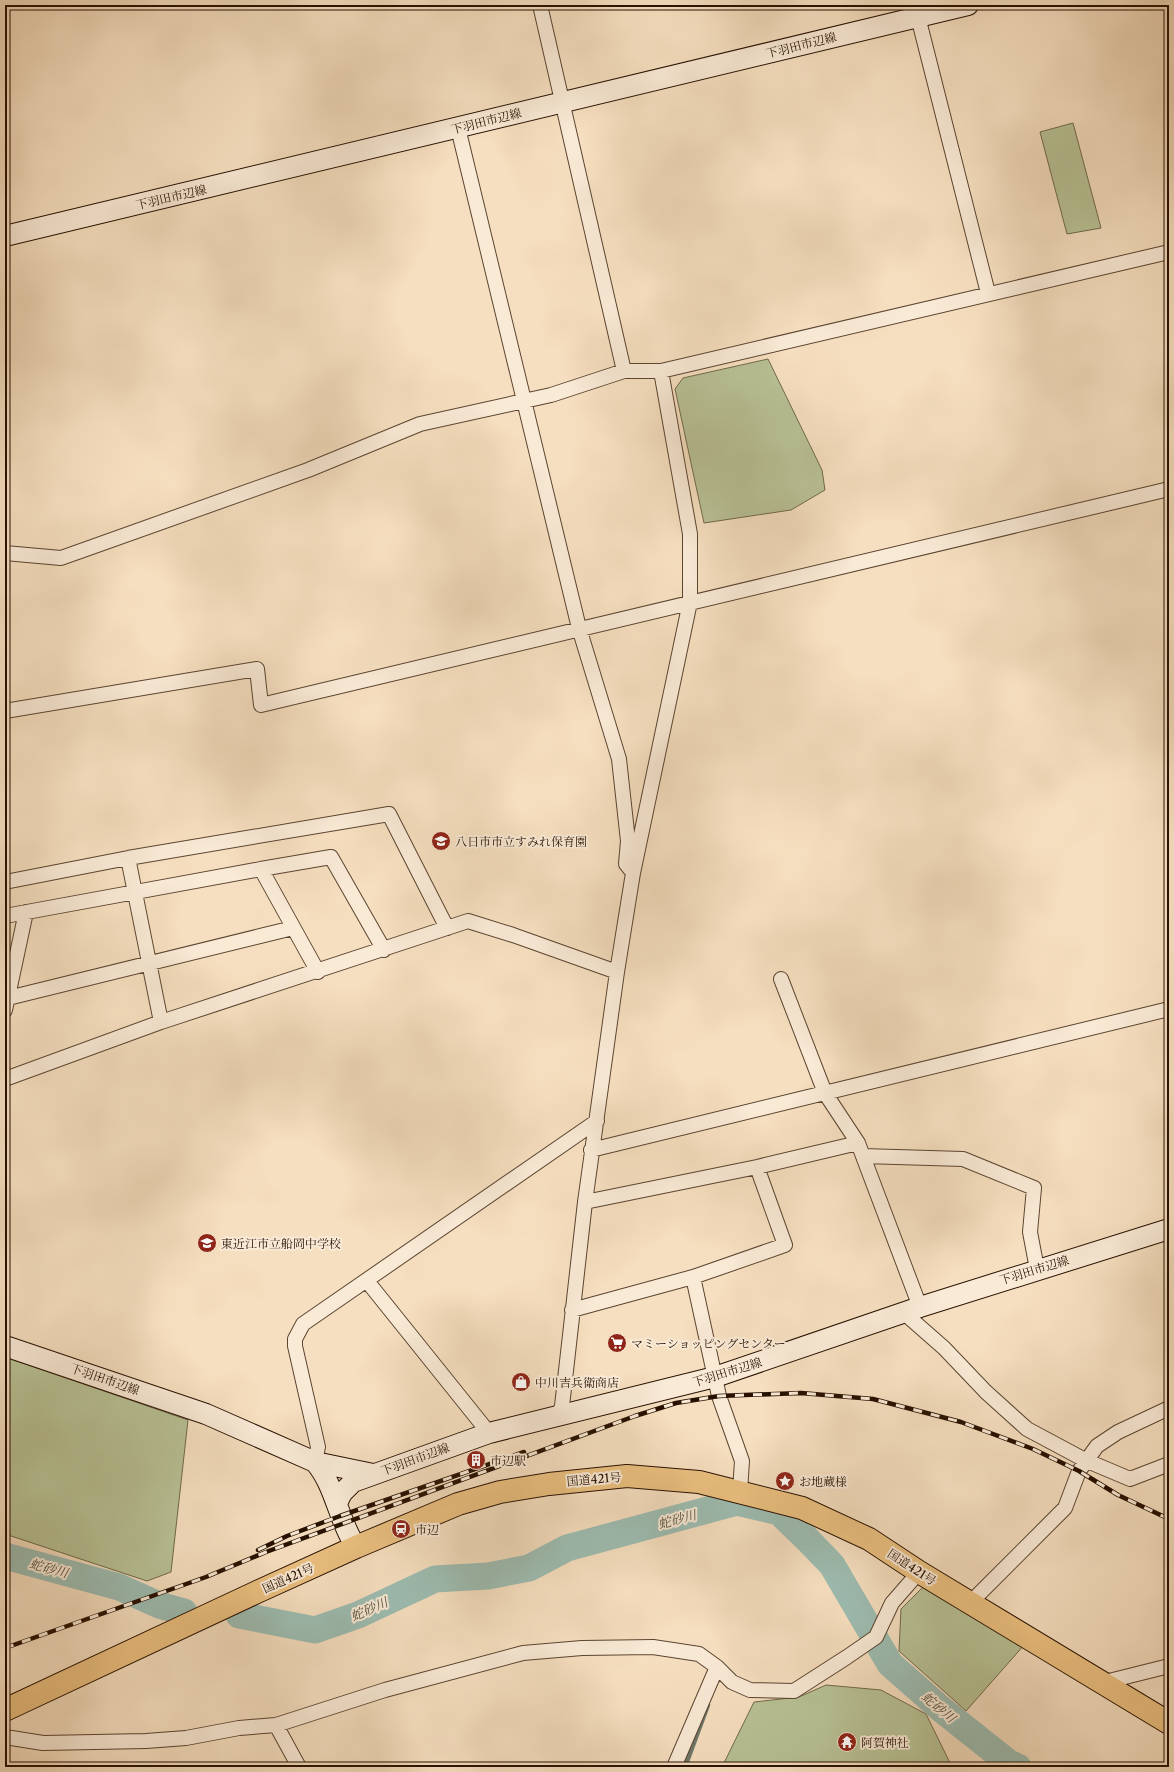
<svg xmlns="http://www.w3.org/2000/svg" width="1174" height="1772" viewBox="0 0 1174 1772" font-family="'Libre Caslon Text','Noto Serif JP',serif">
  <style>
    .green { fill: #b8c296; stroke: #70694b }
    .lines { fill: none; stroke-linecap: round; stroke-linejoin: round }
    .stream { stroke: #6e786b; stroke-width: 4.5 }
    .river { stroke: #9dbdb2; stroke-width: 27 }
    .minor-casing { stroke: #5b4430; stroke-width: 16 }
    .secondary-casing { stroke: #271000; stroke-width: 22 }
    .trunk-casing { stroke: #271000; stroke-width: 24 }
    .minor { stroke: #f9ead6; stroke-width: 14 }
    .secondary { stroke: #f9ead6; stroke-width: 20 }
    .trunk { stroke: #ebc080; stroke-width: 22 }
    .rail-casing { stroke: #271000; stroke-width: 4.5 }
    .rail { stroke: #f9ead6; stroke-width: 3; stroke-dasharray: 9; stroke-linecap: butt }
    .labels { text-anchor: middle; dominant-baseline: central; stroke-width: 4; stroke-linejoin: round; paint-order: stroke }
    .street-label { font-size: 12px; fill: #271000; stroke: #f9ead6 }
    .poi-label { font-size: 12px; fill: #271000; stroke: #f9ead6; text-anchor: start }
    .water-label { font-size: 13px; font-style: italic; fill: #504d3e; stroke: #f9ead6 }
  </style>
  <rect width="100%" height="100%" fill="#f6dfc0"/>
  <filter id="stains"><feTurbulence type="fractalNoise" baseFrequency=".005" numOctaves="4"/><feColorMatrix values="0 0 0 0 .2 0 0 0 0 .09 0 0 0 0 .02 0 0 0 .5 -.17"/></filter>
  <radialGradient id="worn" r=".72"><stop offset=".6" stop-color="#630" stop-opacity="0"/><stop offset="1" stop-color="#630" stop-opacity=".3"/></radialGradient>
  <path class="green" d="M1073 123 1101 228 1067 234 1040 132Z
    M768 359 822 470 825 490 791 510 704 523 675 389 683 378Z
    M5 1357 188 1420 171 1572 147 1581 5 1534Z
    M925 1585 1025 1644 966 1711 899 1651 901 1609Z
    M826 1685 881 1690 926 1714 952 1767H722L754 1702 799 1697Z"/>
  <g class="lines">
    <path class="stream" d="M685 1767 708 1705"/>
    <path class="river" d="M5 1556 119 1587 159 1605 184 1612
      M239 1615 315 1630 358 1615 435 1579 488 1576 529 1568 567 1548 737 1502 779 1512 807 1539 832 1565 890 1664 941 1709 1009 1763 1018 1767"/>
    <defs>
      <path id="minor" d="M540 5 624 371
        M915 5 988 293
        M458 128 579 628 619 759 628 841 626 864 630 869
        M5 553 61 558 308 470 420 424 551 395 624 371H661L1169 252
        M5 711 257 669 261 705 1169 489
        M128 858 161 1022
        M261 869 331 857 384 950
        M5 882 128 858 389 814 447 928
        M5 916 261 869 318 972
        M781 979 825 1093 858 1143 920 1307
        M8 998 293 928
        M5 1010 26 912
        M5 1079 161 1022 468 921 513 935 617 972
        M591 1150 1169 1009
        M863 1156 963 1159 1034 1188 1030 1232 1037 1269
        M585 1202 757 1167 858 1143
        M693 1277 719 1396 742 1461 740 1491
        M367 1281 489 1433
        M572 1310 693 1277 785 1245 757 1167
        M903 1312 944 1348 986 1392 1027 1429 1085 1460 1130 1479 1169 1464
        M558 1417 562 1406 585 1202 617 972 633 873 690 602V534L661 371
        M315 1462 318 1447 295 1346V1339L303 1324 597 1121
        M970 1603 1065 1508 1079 1471 1097 1446 1118 1432 1169 1408
        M1101 1683 1169 1666
        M276 1725 299 1767
        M5 1737 43 1743 146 1741 186 1738 239 1728 276 1725 385 1690 523 1653 582 1648 653 1647 699 1654 717 1667
        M674 1767 717 1667 732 1682 750 1690 794 1691 847 1657 876 1637 892 1603 919 1572"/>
      <path id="secondary" d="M5 236 968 5
        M5 1346 206 1414 315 1462C336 1487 338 1520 356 1547
        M315 1462 373 1474
        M337 1503 342 1493 353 1482 489 1433 715 1377 920 1307 1169 1229"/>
      <path id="trunk" d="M5 1710 257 1592 356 1547 458 1504 500 1492 549 1484 627 1476 699 1482 802 1508 869 1539 919 1572 1169 1723"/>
    </defs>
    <use href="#minor" class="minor-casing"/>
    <use href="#secondary" class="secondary-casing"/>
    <use href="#trunk" class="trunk-casing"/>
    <use href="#minor" class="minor"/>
    <use href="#secondary" class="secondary"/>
    <use href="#trunk" class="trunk"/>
    <defs>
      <path id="rail" d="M258 1550 287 1536 340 1516 524 1452
        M5 1648 206 1577 266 1552 635 1416 676 1403 719 1396 801 1393 873 1399 961 1422 1033 1449 1079 1471 1118 1495 1169 1519"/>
    </defs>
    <use href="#rail" class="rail-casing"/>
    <use href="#rail" class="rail"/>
  </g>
  <defs>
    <symbol id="school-disc" viewBox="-11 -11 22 22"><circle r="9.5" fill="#8f2418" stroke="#f9ead6"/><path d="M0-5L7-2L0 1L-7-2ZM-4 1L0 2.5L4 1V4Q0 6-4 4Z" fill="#fff"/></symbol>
    <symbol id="supermarket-disc" viewBox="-11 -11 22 22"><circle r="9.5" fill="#8f2418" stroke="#f9ead6"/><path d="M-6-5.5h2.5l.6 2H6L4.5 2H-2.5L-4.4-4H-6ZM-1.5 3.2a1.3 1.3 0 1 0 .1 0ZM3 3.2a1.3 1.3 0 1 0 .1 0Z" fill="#fff"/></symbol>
    <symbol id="shop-disc" viewBox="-11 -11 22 22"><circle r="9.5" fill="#8f2418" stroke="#f9ead6"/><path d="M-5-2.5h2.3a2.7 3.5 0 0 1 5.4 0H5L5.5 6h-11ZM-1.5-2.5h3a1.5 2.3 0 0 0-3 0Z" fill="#fff"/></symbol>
    <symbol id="building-disc" viewBox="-11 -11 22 22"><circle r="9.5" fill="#8f2418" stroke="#f9ead6"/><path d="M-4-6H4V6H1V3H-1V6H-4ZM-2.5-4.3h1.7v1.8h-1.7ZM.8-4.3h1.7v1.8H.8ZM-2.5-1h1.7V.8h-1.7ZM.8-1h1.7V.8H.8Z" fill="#fff"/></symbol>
    <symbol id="sight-disc" viewBox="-11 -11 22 22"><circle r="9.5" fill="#8f2418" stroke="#f9ead6"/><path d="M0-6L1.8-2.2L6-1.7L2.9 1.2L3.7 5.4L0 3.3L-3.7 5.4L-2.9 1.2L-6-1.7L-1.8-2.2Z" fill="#fff"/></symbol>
    <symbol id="station-disc" viewBox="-11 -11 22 22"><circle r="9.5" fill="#8f2418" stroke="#f9ead6"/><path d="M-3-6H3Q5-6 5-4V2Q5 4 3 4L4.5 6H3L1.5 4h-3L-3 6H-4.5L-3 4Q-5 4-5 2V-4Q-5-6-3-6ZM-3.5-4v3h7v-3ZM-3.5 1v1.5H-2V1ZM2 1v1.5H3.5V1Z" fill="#fff"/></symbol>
    <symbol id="temple-disc" viewBox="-11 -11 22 22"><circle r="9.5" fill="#8f2418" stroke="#f9ead6"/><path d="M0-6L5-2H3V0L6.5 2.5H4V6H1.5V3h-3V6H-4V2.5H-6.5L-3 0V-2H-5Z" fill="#fff"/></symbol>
  </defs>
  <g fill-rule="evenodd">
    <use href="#school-disc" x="430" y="830" width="22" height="22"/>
    <use href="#school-disc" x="196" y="1232" width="22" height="22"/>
    <use href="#supermarket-disc" x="606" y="1332" width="22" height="22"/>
    <use href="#shop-disc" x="510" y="1371" width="22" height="22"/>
    <use href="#building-disc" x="465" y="1449" width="22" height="22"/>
    <use href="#sight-disc" x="774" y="1470" width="22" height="22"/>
    <use href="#station-disc" x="390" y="1518" width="22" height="22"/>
    <use href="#temple-disc" x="836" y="1731" width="22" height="22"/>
  </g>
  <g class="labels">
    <g class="street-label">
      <text transform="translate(801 45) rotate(-14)">下羽田市辺線</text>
      <text transform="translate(486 121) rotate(-14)">下羽田市辺線</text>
      <text transform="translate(171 197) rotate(-13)">下羽田市辺線</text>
      <text transform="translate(1034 1270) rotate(-17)">下羽田市辺線</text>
      <text transform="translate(727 1372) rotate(-17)">下羽田市辺線</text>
      <text transform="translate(105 1379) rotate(19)">下羽田市辺線</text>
      <text transform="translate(415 1459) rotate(-20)">下羽田市辺線</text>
      <text transform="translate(594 1479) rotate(-5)">国道421号</text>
      <text transform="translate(912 1567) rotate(33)">国道421号</text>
      <text transform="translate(288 1578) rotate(-24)">国道421号</text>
    </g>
    <g class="poi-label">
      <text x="455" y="841">八日市市立すみれ保育園</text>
      <text x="221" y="1243">東近江市立船岡中学校</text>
      <text x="631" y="1343">マミーショッピングセンター</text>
      <text x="535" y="1382">中川吉兵衛商店</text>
      <text x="490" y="1460">市辺駅</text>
      <text x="799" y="1481">お地蔵様</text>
      <text x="415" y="1529">市辺</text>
      <text x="861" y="1742">阿賀神社</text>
    </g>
    <g class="water-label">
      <text transform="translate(677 1519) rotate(-15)">蛇砂川</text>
      <text transform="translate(49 1568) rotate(15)">蛇砂川</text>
      <text transform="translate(369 1609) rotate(-24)">蛇砂川</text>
      <text transform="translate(939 1707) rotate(40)">蛇砂川</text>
    </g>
  </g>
  <rect width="1174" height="1772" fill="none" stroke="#f6dfc0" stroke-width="20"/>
  <rect x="6" y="6" width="1162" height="1760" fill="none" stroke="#271000" stroke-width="2"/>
  <rect x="10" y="10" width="1154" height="1752" fill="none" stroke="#271000"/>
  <rect width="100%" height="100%" filter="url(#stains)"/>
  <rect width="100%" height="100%" fill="url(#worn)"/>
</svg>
